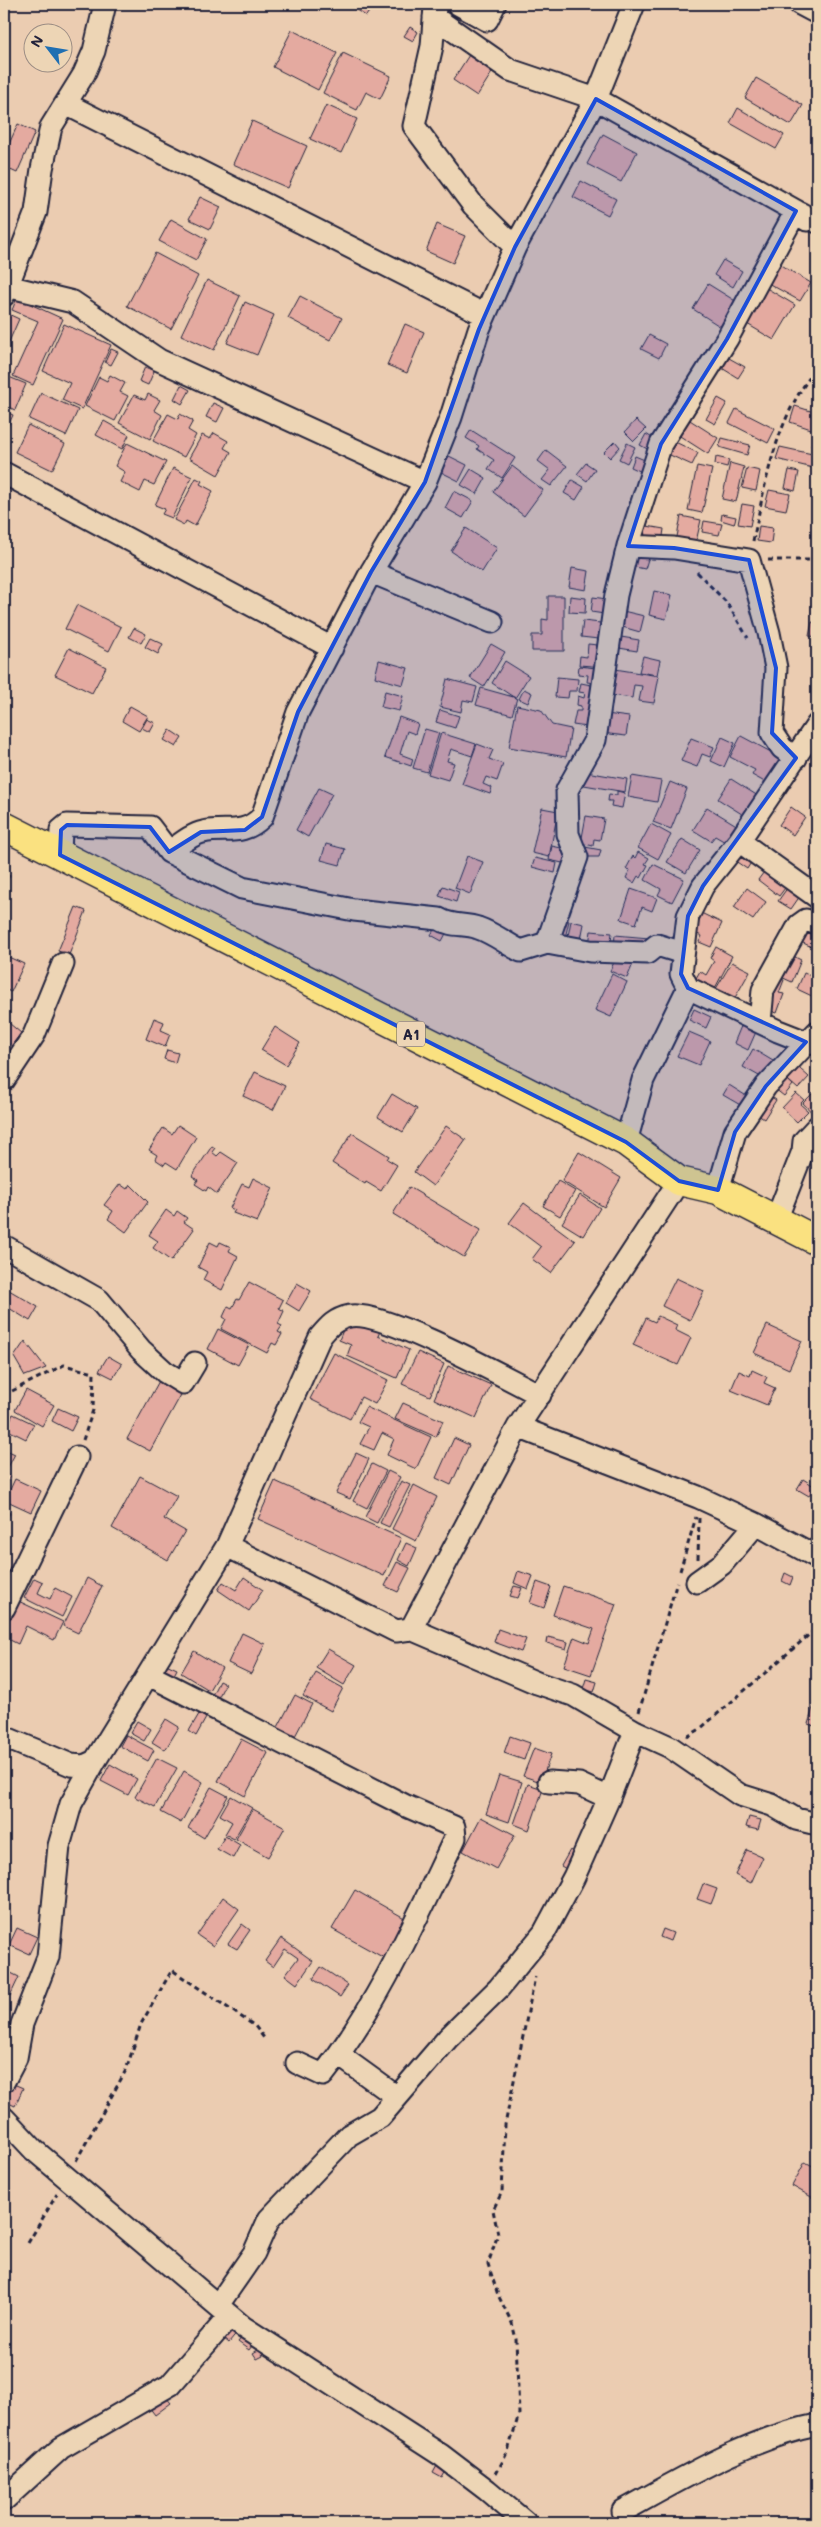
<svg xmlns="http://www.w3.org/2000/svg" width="821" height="2527" viewBox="0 0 821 2527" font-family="Mali,sans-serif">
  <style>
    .building { fill: #e4aaa0; stroke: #22223b }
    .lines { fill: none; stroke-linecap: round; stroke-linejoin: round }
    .street-casing { stroke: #22223b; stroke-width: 25 }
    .highway-casing { stroke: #22223b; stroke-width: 31 }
    .path { stroke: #22223b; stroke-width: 3; stroke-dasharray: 5 4; stroke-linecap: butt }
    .street { stroke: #edd5b5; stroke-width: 21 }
    .highway { stroke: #fae180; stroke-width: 28 }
    .marked { fill: #1d4ed8; fill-opacity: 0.2; stroke: #1d4ed8; stroke-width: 4; stroke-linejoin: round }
    .labels { text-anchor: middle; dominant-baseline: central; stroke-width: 4.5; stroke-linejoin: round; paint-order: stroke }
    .shield { fill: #edd5b5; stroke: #5f5860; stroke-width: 1 }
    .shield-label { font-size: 15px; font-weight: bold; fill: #22223b }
  </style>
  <rect width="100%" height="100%" fill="#ebccb1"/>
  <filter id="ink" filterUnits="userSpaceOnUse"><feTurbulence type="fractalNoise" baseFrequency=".02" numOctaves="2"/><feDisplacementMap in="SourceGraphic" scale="10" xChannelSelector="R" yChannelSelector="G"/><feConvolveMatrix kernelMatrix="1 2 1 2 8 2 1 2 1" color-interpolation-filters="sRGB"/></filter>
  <g filter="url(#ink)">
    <path class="building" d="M369 4 373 6 366 16 348 5Z
      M410 27 418 32 413 41 404 36Z
      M292 30 337 53 318 90 273 67Z
      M343 53 391 76 380 99 366 92 357 110 323 93Z
      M469 55 493 71 477 96 453 80Z
      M756 78 803 105 791 125 745 98Z
      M326 105 357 119 341 153 310 139Z
      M738 108 784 135 776 149 730 123Z
      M252 121 307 146 288 188 233 164Z
      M18 124 35 132 17 173 4 167V155Z
      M603 134 637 152 621 182 587 164Z
      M581 181 616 199 608 215 573 197Z
      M200 197 221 207 210 229 189 219Z
      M171 219 207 239 196 260 159 241Z
      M437 224 465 236 453 263 426 251Z
      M155 253 198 276 171 329 127 306Z
      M723 260 742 271 733 287 714 275Z
      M777 263 811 283 800 301 766 282Z
      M207 280 240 296 214 350 181 335Z
      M708 284 737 302 721 327 693 309Z
      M763 286 795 305 774 340 742 321Z
      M300 296 342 318 330 340 288 318Z
      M17 298 63 319 33 385 13 376 38 321 12 310Z
      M245 302 274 315 257 355 227 343Z
      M4 312 19 319 4 353Z
      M64 324 111 345 82 409 62 400 70 383 43 371Z
      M405 324 424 332 407 373 387 365Z
      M649 335 666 344 659 358 641 349Z
      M111 349 118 352 111 365 105 362Z
      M720 353 745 367 738 378 717 365Z
      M145 367 154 371 148 385 139 381Z
      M4 375 26 384 15 410 4 405Z
      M110 375 125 383 120 392 128 396 115 421 85 406 99 377 107 381Z
      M181 385 190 390 182 404 174 399Z
      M41 393 78 410 66 436 29 419Z
      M148 394 160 400 154 410 162 415 150 439 119 423 134 395 145 400Z
      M718 398 727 403 715 424 706 419Z
      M213 403 224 408 217 422 206 417Z
      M795 406 817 413V431L790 422Z
      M736 409 775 429 768 443 729 423Z
      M4 411 13 415 4 435Z
      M168 414 178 419 180 414 193 421 188 430 196 435 184 457 153 441Z
      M682 415 718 438 708 454 672 431Z
      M636 420 646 429 634 441 625 432Z
      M104 421 129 435 122 449 96 435Z
      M28 425 65 444 52 470 15 452Z
      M471 430 515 458 502 478 488 469 494 460 477 449 479 446 466 438Z
      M214 433 228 441 224 448 231 452 218 475 189 458 202 435 210 439Z
      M815 433 817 434V448L811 446Z
      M646 434 657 441 651 451 640 445Z
      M667 438 698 453 692 465 661 451Z
      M722 438 750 445 747 455 719 447Z
      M615 441 620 447 610 458 604 452Z
      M127 443 166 462 154 485 145 481 140 492 120 482 125 472 115 466Z
      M627 443 635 447 627 463 619 459Z
      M780 447 817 455V469L776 459Z
      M546 450 567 466 551 486 542 480 550 470 538 461Z
      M449 456 467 465 459 481 441 472Z
      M635 456 647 461 642 472 631 467Z
      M716 457 729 460 727 467 715 464Z
      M586 463 595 469 587 481 577 474Z
      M730 463 744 467 736 502 722 499Z
      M512 466 543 490 524 516 493 492Z
      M697 466 712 469 702 513 688 510Z
      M173 468 192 477 172 518 162 514 165 509 155 505Z
      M747 468 760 471 756 491 742 488Z
      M471 469 486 478 477 494 461 485Z
      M789 470 799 472 795 491 785 488Z
      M196 478 202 481 200 484 213 491 195 526 186 521 184 525 174 520Z
      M572 480 584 487 576 500 564 493Z
      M769 490 790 494 786 510 765 506Z
      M454 491 473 501 463 518 445 508Z
      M742 504 754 506 750 526 738 524Z
      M722 514 736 517 734 524 721 520Z
      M681 516 701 520 695 546 676 542Z
      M704 521 722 524 719 535 702 532Z
      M641 525 664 529 662 543 639 539Z
      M759 526 773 528 771 543 757 541Z
      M466 528 497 548 482 572 451 551Z
      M635 552 649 556 645 569 630 566Z
      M572 568 589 571 586 590 569 587Z
      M654 591 672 595 666 619 649 615Z
      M548 596H564V651H532V635H542V619L548 620Z
      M570 596 586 598 585 613 569 612Z
      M593 597 613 600 611 615 591 612Z
      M77 605 121 627 109 651 65 629Z
      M623 611 644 616 640 632 619 626Z
      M583 621 609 624 607 640 581 637Z
      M812 622 817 623V637L809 636Z
      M134 628 146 634 141 643 129 637Z
      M621 637 639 640 637 651 619 648Z
      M150 638 163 644 158 654 145 647Z
      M491 644 505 652 484 687 470 678Z
      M588 644 607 646 605 667 579 665 580 656 587 657Z
      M69 648 106 667 92 693 55 675Z
      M643 656 660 660 657 675 639 672Z
      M379 660 408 668 403 685 375 677Z
      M505 661 529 676 515 698 492 683Z
      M579 666 604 669 602 684 587 682 588 675 578 674Z
      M615 669 659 676 654 703 639 701 642 686 634 685 632 698 611 695Z
      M557 677 578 679 577 691H569L568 698 555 697Z
      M447 679 477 687 473 702 463 700 461 712 440 707Z
      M581 683 601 687 594 728 573 725 576 711H581V706L577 705 578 696 584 698 585 693 579 692Z
      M481 688 517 698 512 715 476 705Z
      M524 689 532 693 528 703 519 699Z
      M385 691 403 696 399 711 381 707Z
      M517 705 541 710 552 725 571 729 566 757 509 747Z
      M130 706 148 716 139 731 122 721Z
      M440 710 459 716 455 728 436 722Z
      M606 714 629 717 626 736 602 733Z
      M399 717 418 724 415 734 407 731 400 754 413 759 411 766 385 757Z
      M147 719 155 723 150 732 142 728Z
      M425 729 439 733 427 772 413 768Z
      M170 730 182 738 176 747 164 740Z
      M441 733 476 744 472 756 451 749 447 761 454 763 448 780 428 774Z
      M741 736 784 759 770 785 752 775 755 770 730 757Z
      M722 737 735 743 724 767 711 761Z
      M691 738 714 747 710 757 702 754 697 767 681 761Z
      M477 744 493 750 489 759 503 764 497 781 486 777 483 784 492 788 490 794 462 784Z
      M586 772 627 779 625 792 584 785Z
      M632 776 661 781 657 802 628 797Z
      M731 779 758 796 745 816 718 799Z
      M670 782 687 789 671 829 653 822Z
      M319 788 332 794 308 837 296 830Z
      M617 791 625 793 622 808 611 806 612 801H608L609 794 617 795Z
      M707 807 738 826 727 843 715 836 711 841 693 830Z
      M791 807 805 817 793 835 779 825Z
      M542 808 558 811 549 857 532 853Z
      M586 816 604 819 600 840 594 839 593 846 581 843Z
      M651 824 671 835 658 859 638 848Z
      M682 839 700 850 686 873 667 862Z
      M326 844 345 849 340 865 321 860Z
      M740 845 755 856 747 869 731 858Z
      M552 846 570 850 567 864 549 860Z
      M585 847 601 850 599 857H583Z
      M638 852 649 858 645 864 648 865 641 878 638 876 634 883 626 878 630 870 626 869 633 856 635 858Z
      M817 852V866L814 865Z
      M467 856 483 862 470 894 455 888Z
      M535 858 557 863 555 873 532 867Z
      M653 864 684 879 672 902 658 895 661 889 645 880Z
      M769 865 791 880 779 896 758 880Z
      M4 872 10 876 4 886Z
      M443 886 459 892 456 902 439 896Z
      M788 887 800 896 791 909 778 901Z
      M747 888 766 902 753 920 734 907Z
      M631 889 657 898 652 911 642 907 636 924 621 919Z
      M76 907 86 911 69 955 58 951Z
      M701 913 722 923 711 947 699 942 702 936 692 932Z
      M566 920 569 921 564 942 552 938Z
      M571 921 584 924 580 944 567 941Z
      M438 922 449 928 442 941 431 935Z
      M810 923 817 927V940L814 948 801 942Z
      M591 931 612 933 610 947 589 944Z
      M615 935 649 938 648 949 614 946Z
      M716 947 732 956 714 990 695 980 700 971 706 975 714 961 710 958Z
      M789 954 801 960 792 982 779 976Z
      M4 955 24 964 11 992 4 989Z
      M636 957 627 978 610 971 616 958Z
      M732 962 750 971 732 1003 714 992Z
      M804 973 817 979V990L814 997 797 989Z
      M612 974 627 982 611 1017 595 1010Z
      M773 977 784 980 779 993 784 994 777 1013 762 1008Z
      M694 1009 711 1017 706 1028 689 1020Z
      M154 1018 164 1022 161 1030 170 1034 165 1047 146 1039Z
      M4 1019 21 1033 11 1046 4 1041Z
      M744 1019 759 1025 748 1050 734 1043Z
      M275 1027 300 1043 286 1065 261 1050Z
      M689 1032 710 1041 699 1065 677 1056Z
      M753 1049 778 1064 768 1081 743 1067Z
      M167 1050 178 1053 175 1063 164 1059Z
      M791 1061 809 1077 798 1089 780 1073Z
      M255 1072 285 1086 273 1110 243 1096Z
      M780 1073 793 1085 784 1096 770 1085Z
      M729 1085 748 1097 742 1106 723 1095Z
      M816 1090 817 1091V1118L803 1103Z
      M764 1092 776 1100 764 1119 752 1111Z
      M796 1093 804 1100 800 1104 808 1111 797 1122 782 1108Z
      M392 1094 417 1109 403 1132 378 1117Z
      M178 1125 196 1137 177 1169 166 1162 164 1165 155 1159 157 1155 149 1150 163 1128 172 1134Z
      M446 1126 466 1140 433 1186 414 1172Z
      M352 1133 389 1156 387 1159 397 1165 381 1191 366 1182 365 1184 332 1163Z
      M212 1146 215 1148 212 1152 217 1156 221 1152 238 1163 217 1194 208 1187 206 1191 195 1184 198 1180 192 1176Z
      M579 1152 621 1178 604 1207 562 1181Z
      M253 1178 273 1188 257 1222 233 1213 235 1210 230 1208 242 1184 249 1187Z
      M558 1181 575 1191 560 1216 543 1206Z
      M120 1184 127 1189 130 1184 148 1202 126 1232 108 1219 113 1211 104 1205Z
      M409 1187 481 1230 464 1257 393 1214Z
      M580 1195 600 1208 583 1236 562 1223Z
      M524 1203 575 1241 551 1273 532 1259 541 1247 509 1223Z
      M166 1210 174 1216 177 1211 187 1218 184 1222 194 1229 171 1261 153 1248 158 1241 149 1235Z
      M210 1242 218 1246 220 1242 231 1247 229 1251 238 1256 222 1290 203 1280 207 1272 198 1267Z
      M676 1278 704 1291 690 1320 662 1306Z
      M249 1282 283 1300 279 1308 284 1311 278 1324 282 1326 278 1332 282 1334 276 1345 272 1343 267 1353 221 1329 226 1319 223 1317 228 1306 232 1308 237 1299 239 1300Z
      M297 1283 311 1291 299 1311 286 1303Z
      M9 1290 38 1307 30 1321 4 1305V1300Z
      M349 1315 381 1329 378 1336 409 1350 397 1378 347 1356 351 1345 339 1340Z
      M658 1316 677 1325 675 1330 691 1338 678 1365 633 1345 646 1318 655 1322Z
      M767 1325 802 1341 789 1369 754 1353Z
      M218 1329 249 1345 238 1365 208 1349Z
      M25 1341 46 1368 25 1376 14 1357Z
      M418 1352 444 1364 430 1396 402 1384Z
      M334 1353 388 1380 375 1404 361 1397 350 1419 310 1399Z
      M108 1356 122 1364 113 1378 99 1371Z
      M448 1366 491 1385 476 1418 434 1399Z
      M752 1370 767 1377 764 1383 775 1388 767 1405 731 1390 739 1371 750 1376Z
      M6 1373 9 1383 4 1385V1374Z
      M159 1381 182 1393 150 1451 127 1439Z
      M26 1390 54 1405 42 1426 15 1410Z
      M403 1403 443 1421 436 1437 395 1419Z
      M366 1407 431 1437 416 1469 387 1455 394 1439 382 1433 374 1450 360 1444 369 1427 358 1422Z
      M58 1408 78 1417 71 1431 52 1421Z
      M13 1414 34 1424 26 1439 6 1429Z
      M454 1438 469 1445 451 1485 436 1478Z
      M4 1449 15 1454 8 1467 4 1465Z
      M356 1453 369 1459 350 1499 336 1493Z
      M372 1464 386 1471 367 1508 353 1501Z
      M388 1471 400 1477 377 1523 365 1517Z
      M4 1472 10 1476 4 1489Z
      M140 1476 177 1496 164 1519 185 1531 168 1560 112 1528Z
      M15 1479 41 1491 31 1512 5 1500Z
      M803 1479 814 1486 809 1496 797 1489Z
      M275 1481 401 1538 384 1576 258 1519Z
      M401 1481 410 1485 389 1527 380 1523Z
      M414 1485 437 1497 416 1541 392 1529Z
      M4 1510 10 1513 4 1525Z
      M406 1543 417 1548 409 1566 398 1560Z
      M397 1562 410 1568 398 1592 385 1586Z
      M518 1571 533 1576 528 1589 514 1583Z
      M785 1573 793 1577 790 1585 782 1581Z
      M244 1577 263 1590 249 1611 218 1590 223 1582 236 1590Z
      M34 1578 43 1582 38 1593 50 1599 55 1588 72 1597 62 1617 24 1598Z
      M87 1578 102 1586 78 1633 63 1626Z
      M537 1582 551 1587 544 1608 530 1603Z
      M514 1586 522 1588 518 1598 510 1596Z
      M563 1586 616 1604 591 1675 564 1666 574 1637 589 1643 594 1629 553 1615Z
      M12 1598 63 1622 54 1640 26 1626 18 1644 4 1637V1616Z
      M498 1629 526 1639 521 1652 494 1642Z
      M242 1633 265 1644 251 1674 228 1663Z
      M548 1637 568 1642 566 1649 547 1643Z
      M328 1649 356 1665 344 1685 316 1668Z
      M194 1651 222 1668 209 1690 181 1673Z
      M166 1664 177 1669 174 1675 163 1670Z
      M316 1673 343 1688 331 1711 303 1696Z
      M586 1679 597 1682 594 1692 583 1689Z
      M219 1681 225 1684 218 1698 212 1695Z
      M295 1695 312 1704 294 1738 277 1729Z
      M817 1695V1727L808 1724Z
      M199 1714 206 1718 196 1736 189 1731Z
      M166 1719 179 1727 165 1750 152 1742Z
      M137 1721 151 1729 144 1741 130 1733Z
      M126 1735 154 1750 148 1761 120 1746Z
      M510 1736 530 1743 524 1760 504 1753Z
      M241 1739 268 1753 245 1796 218 1781Z
      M534 1748 551 1754 541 1782 523 1776Z
      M157 1758 177 1768 155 1807 135 1797Z
      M110 1764 137 1779 128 1795 101 1781Z
      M184 1771 203 1782 181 1823 161 1812Z
      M499 1775 522 1782 509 1822 486 1814Z
      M528 1784 543 1789 529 1830 514 1824Z
      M211 1787 228 1796 204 1838 188 1828Z
      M231 1796 252 1808 234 1839 225 1834 232 1822 220 1815Z
      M253 1809 285 1827 268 1857 236 1839Z
      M481 1817 515 1835 496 1869 463 1851Z
      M749 1817 761 1820 758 1830 746 1827Z
      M225 1836 240 1845 233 1858 217 1849Z
      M570 1850 577 1854 568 1870 561 1866Z
      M747 1850 763 1857 751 1883 735 1875Z
      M703 1884 717 1889 711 1904 697 1899Z
      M355 1890 408 1920 386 1959 332 1929Z
      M223 1897 239 1909 213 1946 197 1935Z
      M242 1924 250 1930 237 1949 228 1944Z
      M17 1928 37 1937 29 1954 9 1945Z
      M663 1929 673 1933 670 1941 660 1937Z
      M281 1938 313 1961 297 1984 285 1975 298 1958 285 1949 273 1967 265 1961Z
      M321 1967 348 1985 340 1997 313 1979Z
      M9 1972 19 1977 10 1996 4 1993V1983Z
      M9 2082 23 2088 15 2106 4 2101V2095Z
      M805 2162 817 2168V2194L815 2199 792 2186Z
      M230 2326 238 2332 229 2343 222 2337Z
      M243 2336 254 2343 249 2350 238 2342Z
      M260 2349 263 2356 257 2359 253 2353Z
      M165 2396 171 2403 155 2415 149 2407Z
      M439 2462 448 2467 442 2478 433 2473Z"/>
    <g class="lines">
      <defs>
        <path id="street" d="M458 4 487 20 495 4
          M634 4 596 99 796 211 807 220
          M800 4 817 13
          M435 6 432 46 414 126 473 205 515 247
          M66 104 485 315
          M7 286 73 302 159 360 425 482
          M4 295 36 212 42 169 51 127 84 74 94 51 105 4
          M4 473 332 648
          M628 546 674 548 749 560 769 633 776 668 772 733 782 748 796 758
          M371 572 492 622
          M739 841 817 897
          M169 852 242 888 354 910 439 919C452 927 465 923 478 928 493 933 507 944 521 951L547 943 590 951 647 953 657 945 683 953
          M60 855 61 830 67 825 150 827 169 852C178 846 192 834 203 832 226 827 242 837 262 817L298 712 371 572 425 482 451 417 479 329 515 247 596 99 510 70 434 17
          M547 943 577 857 568 834 567 790 595 740 616 595 628 546 661 444 727 339 796 211 817 222
          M760 1022 763 990 799 925 806 920 817 924
          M806 1042 778 1031 688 988 681 974 688 916 703 886 739 841 817 725
          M4 1080 34 1035 63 964
          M626 1142 643 1080 688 988
          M718 1190 735 1132 766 1086 817 1032
          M776 1220 803 1151 804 1141 817 1127
          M4 1246 99 1300 141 1350 165 1372 183 1383 195 1363
          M518 1427 698 1497 756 1524 817 1557
          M227 1546 396 1631 411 1629 518 1427 679 1181
          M697 1582 722 1564 756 1524
          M4 1608 77 1457
          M411 1629 537 1683 573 1695 635 1731 670 1747 740 1795 772 1805 796 1819 817 1824
          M149 1675 404 1805 454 1827 455 1838C416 1919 379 2004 323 2075L297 2063
          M4 1737 71 1765 84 1766 95 1761 227 1546 320 1337C329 1326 335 1319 350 1316 383 1310 505 1377 540 1395
          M609 1798 635 1731
          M339 2055 397 2097
          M4 2081 16 2058 22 2024 48 1957 59 1846 71 1804 95 1761
          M4 2118 34 2150 243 2327 441 2455 487 2490 526 2523
          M218 2305 254 2253 269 2219 349 2135 380 2117 448 2038 499 1988 544 1933 574 1877 609 1798 579 1784 549 1782
          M4 2500 61 2448 170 2385 230 2316
          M623 2511C685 2477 748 2439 817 2425"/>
        <path id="highway" d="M4 826 626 1142 679 1181 718 1190 817 1241"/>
      </defs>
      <use href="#street" class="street-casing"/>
      <use href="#highway" class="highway-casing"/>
      <path class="path" d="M753 541C766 480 776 417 817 368
        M768 560H817
        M697 572 727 603 748 638
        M4 1395 64 1365 94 1373 93 1410 83 1440
        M698 1559 699 1518
        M680 1571 696 1517
        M639 1712 677 1582
        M687 1737 700 1729 817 1628
        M76 2161 126 2070 141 2024 172 1970 255 2026 264 2038
        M28 2243 57 2194
        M496 2474 508 2451 519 2414 516 2339 512 2323 498 2295 488 2264 498 2234 493 2210 502 2192 505 2125 535 1977"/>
      <use href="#street" class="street"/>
      <use href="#highway" class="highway"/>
    </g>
  </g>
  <path class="marked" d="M596 99 796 211 727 339 661 444 628 546 674 548 749 560 776 668 772 733 796 758 703 886 688 916 681 974 688 988 806 1042 766 1086 735 1132 718 1190 679 1181 626 1142 60 855 61 830 67 825 150 827 169 852 201 832 245 830 262 817 298 712 371 572 425 482 479 329 515 247Z"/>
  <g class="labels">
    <rect class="shield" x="397" y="1021.5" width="28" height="25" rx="4"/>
    <g class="shield-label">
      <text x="411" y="1034">A1</text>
    </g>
  </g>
  <rect width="821" height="2527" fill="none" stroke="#edd5b5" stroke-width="20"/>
  <rect x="10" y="10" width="801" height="2507" fill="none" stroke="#22223b" stroke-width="2" filter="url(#ink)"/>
  <g transform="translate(48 48) rotate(301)"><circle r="24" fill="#edd5b5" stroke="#9c8d84"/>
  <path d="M0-4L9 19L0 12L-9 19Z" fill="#1f6fb2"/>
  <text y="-8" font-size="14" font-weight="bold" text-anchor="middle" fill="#22223b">N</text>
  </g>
</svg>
